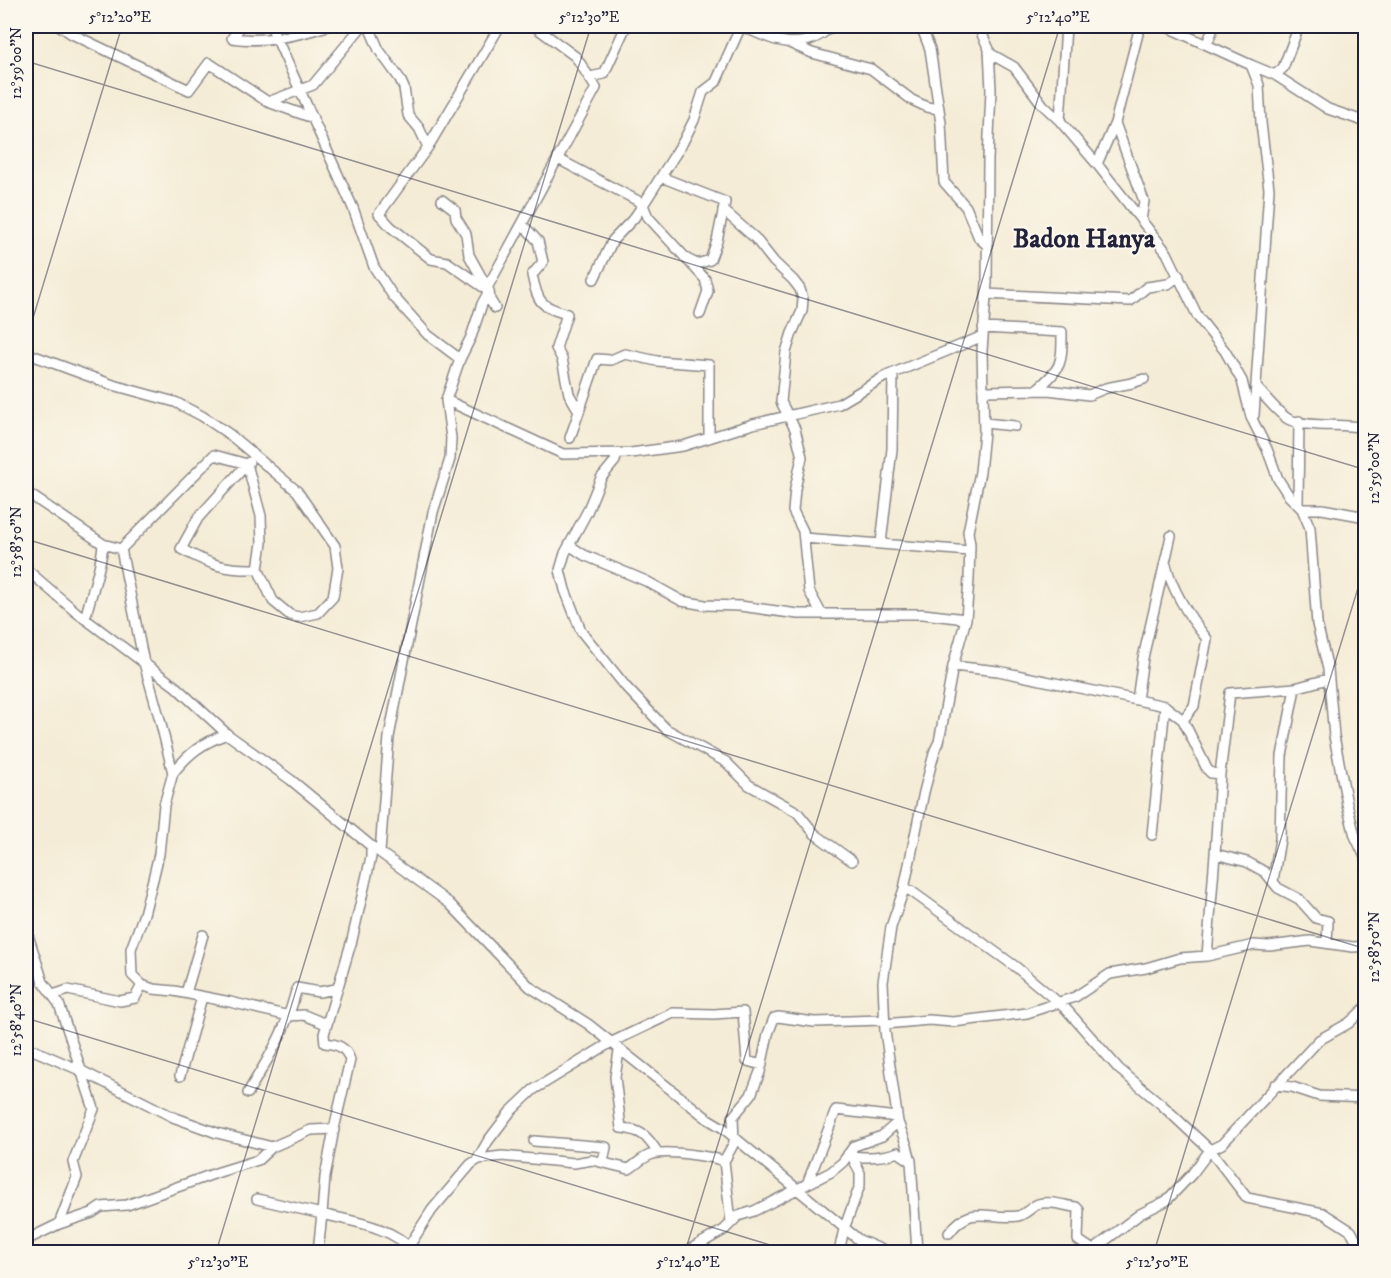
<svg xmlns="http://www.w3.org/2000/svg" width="1391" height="1278" viewBox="0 0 1391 1278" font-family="'IM FELL DW Pica',serif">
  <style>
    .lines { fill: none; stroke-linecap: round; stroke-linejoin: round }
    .minor-casing { stroke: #8b8788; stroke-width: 12 }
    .minor { stroke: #fff; stroke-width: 9 }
    .ticks { fill: none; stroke: #22223b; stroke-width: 1.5; stroke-opacity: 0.45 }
    .labels { text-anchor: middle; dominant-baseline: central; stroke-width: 4.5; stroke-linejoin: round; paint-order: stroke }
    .quarter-label { font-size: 26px; font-weight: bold; fill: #22223b; stroke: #fbf7ec }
    .neatline { fill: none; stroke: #22223b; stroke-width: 2 }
    .ticks-label { font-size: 15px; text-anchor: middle; fill: #22223b }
  </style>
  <rect width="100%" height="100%" fill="#fbf7ec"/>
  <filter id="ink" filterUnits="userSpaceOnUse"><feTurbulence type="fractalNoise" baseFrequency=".0167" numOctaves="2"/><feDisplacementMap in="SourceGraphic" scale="12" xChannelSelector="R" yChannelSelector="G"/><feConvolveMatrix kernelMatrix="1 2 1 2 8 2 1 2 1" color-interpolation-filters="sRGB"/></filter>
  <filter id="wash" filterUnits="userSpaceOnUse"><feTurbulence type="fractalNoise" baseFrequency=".008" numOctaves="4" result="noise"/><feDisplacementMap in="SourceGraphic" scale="24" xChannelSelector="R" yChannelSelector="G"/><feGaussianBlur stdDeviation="1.35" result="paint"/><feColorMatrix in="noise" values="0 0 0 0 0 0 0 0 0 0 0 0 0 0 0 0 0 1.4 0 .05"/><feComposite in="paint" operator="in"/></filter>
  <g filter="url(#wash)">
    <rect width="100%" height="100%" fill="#f4ecd6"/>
  </g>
  <g filter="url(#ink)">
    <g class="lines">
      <defs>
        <path id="minor" d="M60 26 72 34 189 90 209 63 268 102 313 118
          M241 26 232 38C264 43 296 36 327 26
          M271 26 353 208 374 267 393 296 428 335 460 359
          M371 26 370 29 379 50 400 79 404 88 408 115 419 128 428 147
          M500 26 428 147 379 214 391 227 431 259 447 262 489 291 482 304 471 337 460 359 446 400 563 454 631 453 683 446 753 424 839 404 884 377 983 336
          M742 26C763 36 791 50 814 38 822 35 827 29 834 26
          M921 26 930 49 941 123 944 182 966 207 979 238 988 246
          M1165 26 1251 65 1259 85 1261 123 1269 189 1254 415
          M787 42 812 53 871 69 912 100 927 107 939 109
          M1207 44 1214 26
          M989 53 1014 67 1043 105 1060 121 1097 164 1167 253 1198 317 1225 351 1242 381 1251 417 1267 449 1278 479 1289 496 1302 509 1310 528 1317 624 1328 669 1334 736 1347 804 1355 836 1366 859
          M1251 65 1275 75 1328 109 1366 122
          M1275 75 1283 68 1299 26
          M590 77 604 74 626 26
          M268 102 313 85 362 26
          M1060 121 1066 26
          M1115 123 1144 201 1141 220
          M558 159 644 204
          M1097 164 1115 123 1140 26
          M661 177 725 202 717 241 710 260 697 264 687 259
          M442 200 455 210 456 218 466 234 469 255 489 291 490 300 495 308
          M643 205 648 217 705 279 708 291 700 314
          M723 210 755 238 774 262 793 280 800 289 803 299 802 311 792 333 786 352 781 402 795 429 802 457 795 489 793 511 803 531 809 591 821 613
          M522 224 538 241 543 262 532 275C538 303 540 306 567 314L556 348 562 359 569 394 579 411
          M594 279 613 240 634 218 643 205 683 142 694 120 703 92 716 82 741 26
          M487 288 596 88 576 57 534 26
          M986 294 1130 301 1147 287 1168 284 1179 276
          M983 328 1062 332C1062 364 1062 368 1037 389
          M26 353 113 385 175 402 202 416 229 434 297 491 335 546 338 568 333 597 318 613 299 617 290 615 273 601 258 569C224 570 211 565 181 549L198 518 247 464 261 516 262 543 258 569
          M1256 387C1264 395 1280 416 1290 420 1311 428 1342 423 1366 428
          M985 391 1048 390 1089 395 1106 388 1132 383 1144 379
          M984 423 1015 426
          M570 438 597 359 611 360 625 354 657 361 709 365V438
          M617 453 615 461 601 478 587 512 565 553 560 570 565 590 581 631 626 687 666 729 726 762 749 785 797 812 815 834 852 861
          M26 492 103 544 121 549 144 663 176 687 227 734 291 780 371 846 449 903 530 987 588 1024 708 1119 723 1128 859 1240 887 1252
          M1298 505 1299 421
          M1302 509H1322L1366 517
          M804 538 970 551
          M881 543 892 449 893 374
          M569 545 584 555 646 581 682 601 705 605 740 606 798 614H923L966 619
          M121 549 214 455 247 464 249 462
          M1166 565C1173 592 1190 618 1207 639L1194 706 1183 720
          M26 569 76 612 144 663 160 720 173 773 164 805 159 854 153 879 144 914 131 949 132 975 142 985 153 989 174 991 230 1002 289 1016 304 1015 326 1024
          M85 619C91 593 101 570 103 544
          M953 666 998 671 1137 700 1143 658 1171 536
          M1137 700 1165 706 1152 835
          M1165 706 1183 720 1207 769 1211 773 1220 774 1215 854 1247 862 1265 872 1278 888 1299 899 1316 918 1328 921 1327 943
          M173 773C189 753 202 743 227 734
          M1220 774 1230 693 1295 688 1328 679
          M380 852 389 737 433 512 450 459 451 438 446 400
          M1273 881 1280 839 1282 756 1295 688
          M904 889 911 891 1016 967 1066 1009 1119 1069 1162 1105 1210 1150 1247 1198 1323 1213 1351 1231 1363 1252
          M26 929 43 982 59 1004 94 1109 73 1162 77 1177 59 1224
          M1207 956 1215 854
          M186 993 203 935
          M53 995 68 990 120 1001 135 998 142 985
          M885 1024 929 1020 953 1022 1027 1013 1075 997 1110 974 1146 968 1180 958 1207 956 1254 945 1269 946 1310 941 1353 947 1366 946
          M26 1047 82 1071 173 1117 217 1133 249 1141 272 1147 311 1130 334 1129 325 1177 322 1214C354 1222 392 1226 414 1252
          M619 1051 615 1077 621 1128C642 1130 647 1136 658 1153
          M180 1076 202 997
          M1275 1085 1292 1087 1319 1096 1366 1098
          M248 1093C255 1079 264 1067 271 1053 283 1032 291 1011 297 988L319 992 336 989
          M334 1129 350 1060C346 1047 337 1044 325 1043L324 1034 352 940 371 857V846
          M534 1141 606 1147 603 1162
          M852 1156C866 1158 885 1157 898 1152L911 1161
          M477 1160 488 1141 510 1112 533 1090 610 1043 673 1013 714 1014 743 1012 747 1061 762 1065
          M724 1161 731 1222
          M807 1184 836 1110 897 1117
          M257 1199 322 1214 318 1252
          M949 1233C972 1203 987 1220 1018 1216 1026 1214 1031 1207 1038 1204 1048 1200 1066 1206 1076 1207L1079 1210 1078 1240 1093 1250
          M26 1240 59 1224 92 1213 101 1207 127 1205 219 1172 258 1160 272 1147
          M409 1246 432 1210 471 1164 479 1159 502 1156 574 1163 592 1160 629 1169C637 1164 644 1156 653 1154 667 1150 710 1156 724 1161L734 1143 733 1117 751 1095 760 1072 768 1034 774 1018 778 1017 814 1022 884 1020
          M689 1252V1250L724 1230 738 1216 754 1211 831 1172 843 1162 854 1146 882 1136 898 1122
          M839 1252 844 1229 860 1185V1173L852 1156 848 1154
          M917 1252 911 1161 907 1146 898 1122 885 1031 883 982 891 927 904 889 924 792 935 750 939 742 953 666 966 619 969 579 970 544 968 532 980 472 984 432 982 351 987 283 988 159 991 90 989 49 978 26
          M1090 1252 1140 1214 1166 1201 1192 1174 1210 1150 1222 1144 1319 1040 1349 1023 1366 1007"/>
      </defs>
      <use href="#minor" class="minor-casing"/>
      <use href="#minor" class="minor"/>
    </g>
  </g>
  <path class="ticks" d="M26 61 1366 470M26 341 122 26M26 539 1366 949M26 1018 793 1252M216 1252 591 26M685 1252 1060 26M1154 1252 1366 562"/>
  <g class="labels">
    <g class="quarter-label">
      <text x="1084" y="239">Badon Hanya</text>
    </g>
  </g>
  <rect width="1391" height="1278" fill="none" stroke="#fbf7ec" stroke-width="66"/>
  <rect x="33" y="33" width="1325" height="1212" class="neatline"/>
  <g class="ticks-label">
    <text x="120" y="22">5°12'20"E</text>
    <text x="589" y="22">5°12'30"E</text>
    <text x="1058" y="22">5°12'40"E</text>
    <text transform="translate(16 63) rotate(-90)" y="5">12°59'00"N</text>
    <text transform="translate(1374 468) rotate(-90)" y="5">12°59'00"N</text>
    <text transform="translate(16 542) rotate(-90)" y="5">12°58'50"N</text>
    <text transform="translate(1374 947) rotate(-90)" y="5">12°58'50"N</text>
    <text transform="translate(16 1020) rotate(-90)" y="5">12°58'40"N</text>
    <text x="218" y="1267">5°12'30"E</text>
    <text x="688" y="1267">5°12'40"E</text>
    <text x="1157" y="1267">5°12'50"E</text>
  </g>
</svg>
